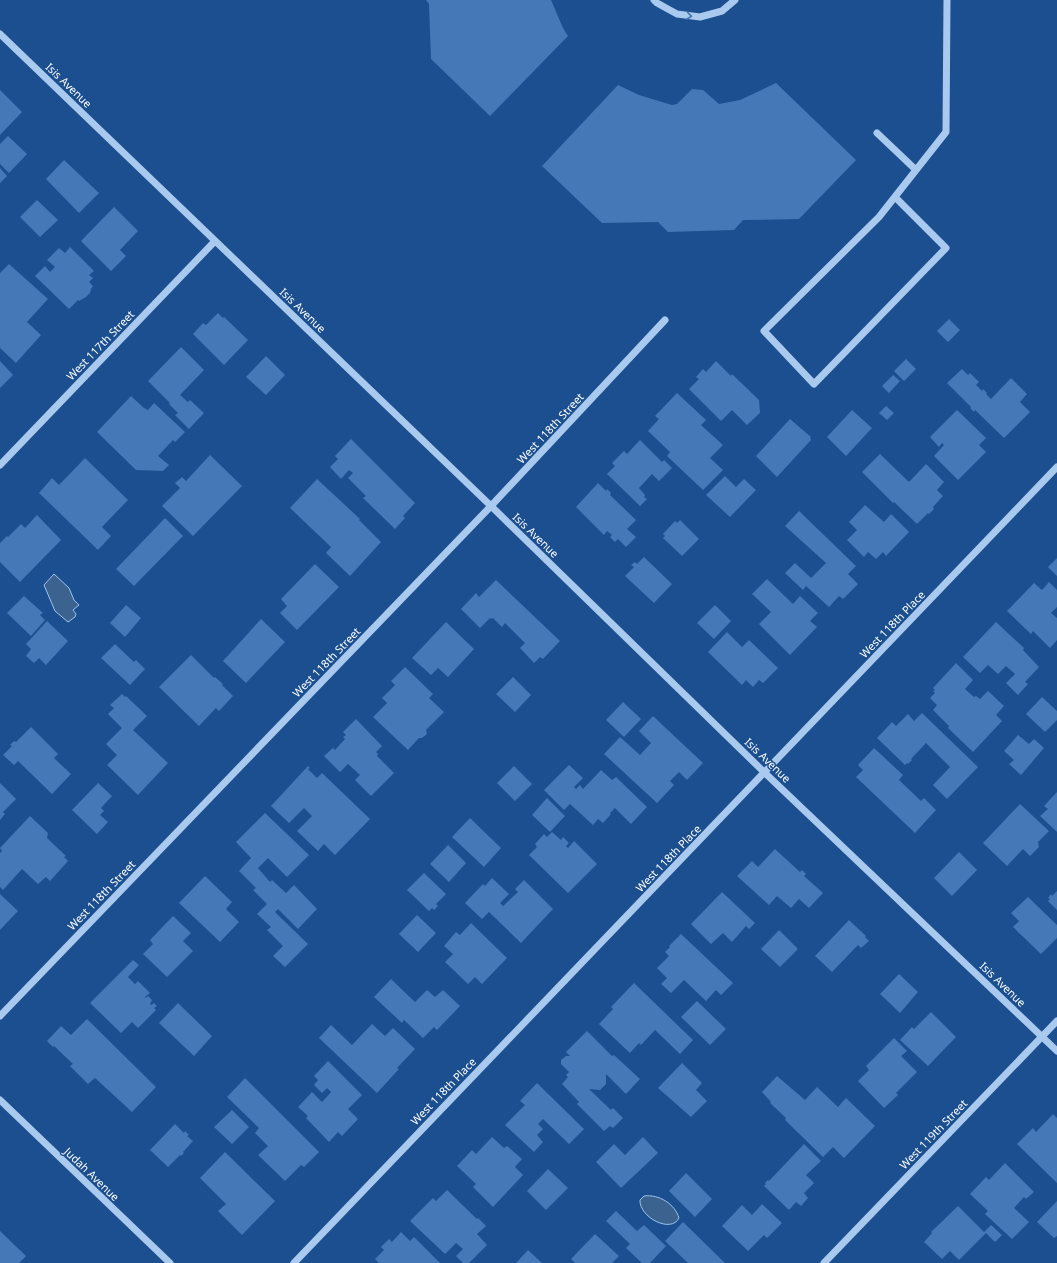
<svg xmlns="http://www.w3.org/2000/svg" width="1057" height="1263" viewBox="0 0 1057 1263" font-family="'Noto Sans',sans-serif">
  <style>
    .water { fill: #3c6290; stroke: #9cc4f0 }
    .building { fill: #4478b7 }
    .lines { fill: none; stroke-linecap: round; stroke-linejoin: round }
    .minor { stroke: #a9c9ee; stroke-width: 7 }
    .oneway { stroke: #4674ac }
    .labels { text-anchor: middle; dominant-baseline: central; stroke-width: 3; stroke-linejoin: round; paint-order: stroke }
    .street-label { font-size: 11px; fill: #fff; stroke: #1b4f8f }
  </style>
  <rect width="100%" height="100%" fill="#1b4f8f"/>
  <path class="water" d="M54 574 69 588 74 600 79 605 73 610 76 614 75 617 68 622 55 611 44 585Z
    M644 1196C659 1194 675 1204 679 1218 671 1234 639 1217 640 1200Z"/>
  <path class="building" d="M426 0H551L563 28 568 36 490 116 431 59 429 4Z
    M776 83 856 160 799 219 743 220 734 230 668 232 658 222 602 223 542 166 618 85 639 95 672 105 677 104 692 89 703 90 719 104 740 100Z
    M0 90 22 112 0 135Z
    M8 136 27 154 9 173 0 164V144Z
    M64 160 99 193 79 213 46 179Z
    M0 168 7 176 0 183Z
    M37 200 58 220 40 237 20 217Z
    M114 207 138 231 120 250 126 256 111 271 81 241Z
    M70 247 94 271 89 275 93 278 89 282 93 286 91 289 90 293 86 297 79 301 78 300 69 309 35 276 45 266 50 272 55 267 47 260 59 248 65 253Z
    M9 264 48 299 27 322 41 335 16 363 0 348V273Z
    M218 313 223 318 224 317 248 340 224 365 193 334 203 323 206 325Z
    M949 319 960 330 948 342 937 331Z
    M181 347 204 370 180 395 188 402 190 400 204 413 189 429 175 415 178 413 169 404 170 403 148 381Z
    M266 356 285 375 266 395 246 377Z
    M906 359 916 369 904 381 894 371Z
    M0 361 13 375 0 388Z
    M716 361 731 376 732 374 759 400 760 413 747 425 732 410 721 421 689 389 699 379 696 377 703 369 706 372Z
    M962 369 968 375 970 373 979 382 976 385 982 391 983 389 987 393 986 394 991 399 1011 378 1027 394 1020 402 1030 412 1004 438 975 410 974 412 970 408 971 407 947 383Z
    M893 375 900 381 889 393 882 386Z
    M677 393 706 420 701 425 723 445 710 458 723 470 703 490 667 456 670 452 648 431 659 419 655 416Z
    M131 396 144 408 148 410 154 403 185 432 175 442 173 440 158 456 169 465 163 471 136 470 97 432Z
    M886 406 894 413 887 420 879 413Z
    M852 410 872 428 846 456 827 437Z
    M957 410 986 438 979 445 986 452 958 480 934 456 944 445 942 443 939 447 930 437Z
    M790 419 811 437 810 438 811 440 777 477 756 456Z
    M351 439 415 503 403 516 405 518 395 529 363 498 366 496 348 478 353 473 349 470 341 479 330 467 338 459 335 456Z
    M640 440 662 462 664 460 672 468 659 481 652 474 639 488 645 495 644 497 647 499 640 506 607 474 615 466 612 463 624 451 627 454Z
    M880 454 909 482 926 464 944 482 937 490 943 496 933 507 934 509 929 514 928 513 917 524 894 502 893 503 862 472Z
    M210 455 242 486 193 536 162 506 180 488 175 483 182 477 186 481Z
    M85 458 128 500 102 527 111 536 98 550 39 493 52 478 59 485Z
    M725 476 736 487 744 479 756 490 730 517 706 495Z
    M317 479 360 519 359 520 381 542 350 576 326 553 331 547 290 508Z
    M598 483 606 491 607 489 611 493 610 495 636 520 627 529 636 537 626 547 618 539 615 542 610 537 612 535 607 531 604 535 576 507Z
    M865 505 884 522 891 514 909 532 886 556 883 552 876 559 868 552 864 557 847 540 857 530 849 522Z
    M799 511 856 566 848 574 858 584 843 599 839 596 829 607 806 586 803 590 785 573 795 563 811 578 826 563 785 526Z
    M37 515 61 540 20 582 0 562V543L7 536 8 537 21 524 25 528Z
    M165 518 183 536 134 586 116 569Z
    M680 520 699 539 682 556 663 538 665 536 663 534 675 521 677 523Z
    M644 557 672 584 654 603 625 576 634 567 631 565 635 562 637 564Z
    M1057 558V576L1048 567Z
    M315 564 339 587 297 630 280 613 287 606 281 599Z
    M767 579 793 604 800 596 818 613 810 621 817 627 790 655 759 624 771 612 752 594Z
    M496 580 560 641 543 659 540 657 534 663 520 648 525 643 505 623 502 627 493 618 491 619 490 618 480 628 461 609 476 593 479 597Z
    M1049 582 1057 590V607L1051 613 1057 618V640L1050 648 1033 631 1031 634 1007 611 1034 583 1042 590Z
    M24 596 43 613 40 615 45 620 31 636 7 613Z
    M126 605 141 618 125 637 110 623Z
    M715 605 731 621 714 639 697 623Z
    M261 619 285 642 246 683 223 661Z
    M47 621 68 641 46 665 39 658 34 663 26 656 31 649 26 644Z
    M446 622 474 649 448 677 438 668 431 675 412 658Z
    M996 622 1024 648 1023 650 1039 667 1025 682 1028 684 1018 695 1006 683 1015 674 1006 666 998 674 988 665 980 673 963 657Z
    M727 632 742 647 749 640 778 668 763 683 759 680 753 687 746 680 742 685 708 652Z
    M115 644 134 662 136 660 145 669 130 685 101 658Z
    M191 655 214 678 215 677 223 684 222 685 233 696 219 711 216 708 199 726 159 687Z
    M956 663 973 680 965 689 974 697 976 696 980 699 988 691 1004 706 996 715 1002 721 973 752 948 728 949 726 933 710 937 705 930 698 935 693 933 691 935 690 933 688Z
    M405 667 433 694 429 698 444 712 426 730 427 734 422 738H419L408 750 373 717 387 703 382 698 395 685 391 681Z
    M513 677 531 695 515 712 496 694Z
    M122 694 125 697 126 696 147 716 133 730 168 763 138 795 107 765 117 755 106 744 122 728 108 714 114 708 110 705Z
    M1042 697 1057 711V720L1045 732 1026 714Z
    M623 702 641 719 624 737 606 720Z
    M922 713 978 767 947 799 933 785 950 767 926 743 911 759 912 760 908 764 907 763 905 765 877 738 892 722 896 726 908 714 914 721Z
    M653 716 703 763 687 780 679 772 670 781 674 785 657 803 604 754 620 737 640 755 651 743 639 731Z
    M356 719 382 746 376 752 378 754 377 756 394 773 371 796 355 780 360 775 348 764 340 772 324 756 333 748 335 750 345 739 343 737 346 735 343 732Z
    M31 727 58 754 54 758 71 774 52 794 18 761 14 765 3 755 12 746 10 745 14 741 16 742Z
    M1018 735 1029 744 1034 739 1044 748 1021 775 1009 764 1014 760 1004 751Z
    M874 748 903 775 899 780 921 801 924 798 936 810 915 833 856 777 863 770 858 765Z
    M569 765 583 778 574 787 576 789 580 785 583 789 601 770 612 780 616 777 647 807 631 824 615 808 610 813 611 814 603 823 598 819 593 825 570 804 564 810 544 790Z
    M308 766 310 768 308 769 317 778 322 773 370 819 335 855 324 844 318 851 297 831 312 816 304 808 289 823 271 806Z
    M514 766 532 784 515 801 497 783Z
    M0 783 16 799 3 812 5 814 0 820Z
    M98 783 112 796 101 808 104 811 100 815 108 822 97 834 72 810Z
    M1057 792V832L1040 816 1048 809 1044 806Z
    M547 798 565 816 550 832 532 815Z
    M1020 804 1049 831 1038 842 1039 847 1030 856 1023 849 1007 866 983 843Z
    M265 813 309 855 287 877 268 858 258 868 270 882 272 880 286 893 294 885 317 909 298 929 278 909 275 912 308 944 285 967 273 956 283 946 267 930 271 927 257 914 267 904 253 890 256 888 239 871 251 858 236 842Z
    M30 816 48 833 47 838 66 856 64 857 68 861 50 881 46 877 38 884 22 869 3 890 0 887V853L2 851 0 848Z
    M470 818 501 848 484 867 452 837Z
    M552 832 561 840 563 837 569 843 566 846 568 848 574 841 597 864 568 893 529 855 537 847 535 844 544 834 547 837Z
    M448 845 466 863 449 882 430 864Z
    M775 849 800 872 802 870 806 874 804 876 823 893 809 908 799 899 791 908 777 896 769 905 737 876 752 861 758 867Z
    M959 852 977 870 952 896 934 878Z
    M424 873 446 894 436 904 438 906 434 910 432 908 429 911 407 890Z
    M205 876 232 902 226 909 239 922 220 942 179 903Z
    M492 878 509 894 500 903 503 906 518 892 515 889 524 880 553 909 521 943 489 912 482 919 465 903 483 884 485 886Z
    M1057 891V910L1048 901 1050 899 1048 898 1051 894 1052 896Z
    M722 892 755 923 749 929 746 926 732 942 723 933 711 944 691 924Z
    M0 894 18 911 0 930Z
    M1028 897 1057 925V938L1041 954 1013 927 1019 921 1011 913Z
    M417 915 436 933 418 952 399 934Z
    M173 916 191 933 183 941 193 951 167 977 143 954 153 944 150 940Z
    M849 920 866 936 865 937 869 941 861 948 858 945 832 972 815 956Z
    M471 923 507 958 482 984 475 977 468 984 445 962 453 954 444 946 456 932 460 935Z
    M779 930 798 949 780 967 761 949Z
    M681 934 733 983 721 995 716 990 706 1001 684 980 671 993 661 984 667 978 657 968 669 956 665 952 670 947 669 946Z
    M133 960 139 965 128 977 135 984 138 981 150 993 145 997 146 998 148 996 152 1000 150 1004 151 1005 154 1003 157 1006 154 1008 156 1010 138 1028 132 1022 121 1033 90 1003Z
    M899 974 918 992 900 1013 880 994Z
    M391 979 415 1002 427 990 435 997 443 990 460 1006 437 1030 434 1027 423 1038 404 1020 402 1023 374 997Z
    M634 983 693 1040 680 1054 655 1030 641 1045 639 1043 630 1053 599 1024 613 1009 611 1007Z
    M697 1001 726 1029 710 1045 681 1017Z
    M178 1003 212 1036 194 1056 159 1023Z
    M931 1012 956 1037 928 1066 900 1040 912 1027 914 1029Z
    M87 1019 156 1087 132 1112 95 1078 88 1084 70 1066 73 1064 54 1046 53 1047 47 1041 61 1026 71 1035Z
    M372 1024 385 1036 393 1028 415 1049 397 1068 399 1069 377 1093 319 1038 331 1025 352 1045Z
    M587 1031 612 1056 614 1055 640 1079 626 1094 606 1074V1084L600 1090 589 1089 611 1110 613 1108 623 1118 613 1128 610 1126 604 1131 577 1104 579 1102 562 1084 568 1077 566 1075 569 1072 561 1064V1060L566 1056H570L566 1052Z
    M894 1038 907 1051 901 1056 917 1072 896 1093 898 1095 884 1108 858 1081 869 1070 866 1066Z
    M328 1061 362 1095 348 1109 358 1119 342 1136 338 1132 329 1142 306 1118 308 1116 298 1107 312 1092 322 1102 331 1092 327 1088 322 1093 314 1085 318 1080 314 1076Z
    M682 1063 702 1083 696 1090 707 1101 691 1117 658 1088Z
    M777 1076 805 1100 817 1087 838 1107 846 1098 875 1126 844 1158 833 1147 823 1157 785 1120 786 1118 770 1103 771 1102 762 1092Z
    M245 1078 319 1152 304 1167 301 1165 285 1181 258 1155 268 1146 255 1133 259 1128 227 1097Z
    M537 1083 584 1129 569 1144 543 1119 538 1124 543 1129 537 1135 543 1142 534 1152 505 1125 525 1105 520 1101Z
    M232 1110 249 1127 232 1144 214 1127Z
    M1053 1114 1057 1118V1183L1017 1144 1033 1128 1036 1132Z
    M175 1124 184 1133 185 1131 189 1135 187 1136 193 1141 183 1152 184 1153 181 1156 180 1155 168 1167 150 1150Z
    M492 1137 504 1148 507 1146 522 1159 515 1167 523 1175 493 1207 473 1187 476 1184 457 1166 472 1150 476 1154Z
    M643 1137 658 1153 621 1188 596 1162 614 1144 625 1155Z
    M804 1144 821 1161 806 1175 814 1183 804 1193 808 1198 801 1206 796 1202 789 1210 764 1186 766 1184 765 1183 768 1180 769 1181Z
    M225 1152 275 1201 242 1235 218 1211 226 1204 200 1178Z
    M1005 1163 1034 1192 1026 1199 1024 1197 1014 1208 1029 1222 1012 1239 985 1214 988 1211 970 1194 986 1177 989 1180Z
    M548 1169 568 1188 546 1210 527 1191Z
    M686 1173 712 1199 695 1217 669 1191Z
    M447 1190 477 1219 478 1218 486 1226 477 1234 487 1245 469 1263H463L456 1256 463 1249 456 1243 445 1254 410 1221 433 1198 436 1201Z
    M1057 1201V1236L1054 1238 1037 1222Z
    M762 1204 782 1223 767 1238 764 1235 748 1251 722 1226 742 1205 752 1215Z
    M958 1206 984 1232 991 1225 1002 1235 995 1242 986 1233 959 1260 950 1251 942 1259 924 1242 932 1233 931 1232Z
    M616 1211 637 1231 644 1225 666 1246 650 1263H642L626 1248 630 1244 606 1221Z
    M683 1222 725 1263H688L665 1241Z
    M0 1231 26 1256 19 1263H0Z
    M401 1232 410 1241 414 1237 440 1263H379L375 1259 384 1250 381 1247 389 1239 392 1242Z
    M595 1234 619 1256 612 1263H575L571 1259Z
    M528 1250 542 1263H516Z"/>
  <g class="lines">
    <path class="minor" d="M654 0 657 3 677 14 700 17 722 11 735 0
      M0 34 491 506 765 773 1057 1051
      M877 133 916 170
      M895 197 946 248 814 384 764 331 879 217 946 132 947 0
      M0 465 215 241
      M0 1016 491 506 665 320
      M0 1100 170 1263
      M294 1263 1057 467
      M824 1263 1057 1021"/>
  </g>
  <defs><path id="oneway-chevron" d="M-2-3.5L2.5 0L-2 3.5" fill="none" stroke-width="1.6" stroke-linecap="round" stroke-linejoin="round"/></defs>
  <use class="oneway" href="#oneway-chevron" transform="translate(689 16) rotate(8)"/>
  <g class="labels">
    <g class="street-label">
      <text transform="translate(69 85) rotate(44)">Isis Avenue</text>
      <text transform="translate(303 310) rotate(44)">Isis Avenue</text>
      <text transform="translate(100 345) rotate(-46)">West 117th Street</text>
      <text transform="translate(550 428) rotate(-47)">West 118th Street</text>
      <text transform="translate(536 535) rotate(44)">Isis Avenue</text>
      <text transform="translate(892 624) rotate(-46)">West 118th Place</text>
      <text transform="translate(326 662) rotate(-46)">West 118th Street</text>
      <text transform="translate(768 760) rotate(44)">Isis Avenue</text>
      <text transform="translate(668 858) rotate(-46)">West 118th Place</text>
      <text transform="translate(101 895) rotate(-46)">West 118th Street</text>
      <text transform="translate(1003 984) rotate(44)">Isis Avenue</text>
      <text transform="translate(443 1091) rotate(-46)">West 118th Place</text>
      <text transform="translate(933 1134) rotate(-46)">West 119th Street</text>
      <text transform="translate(92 1174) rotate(44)">Judah Avenue</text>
    </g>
  </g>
</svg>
